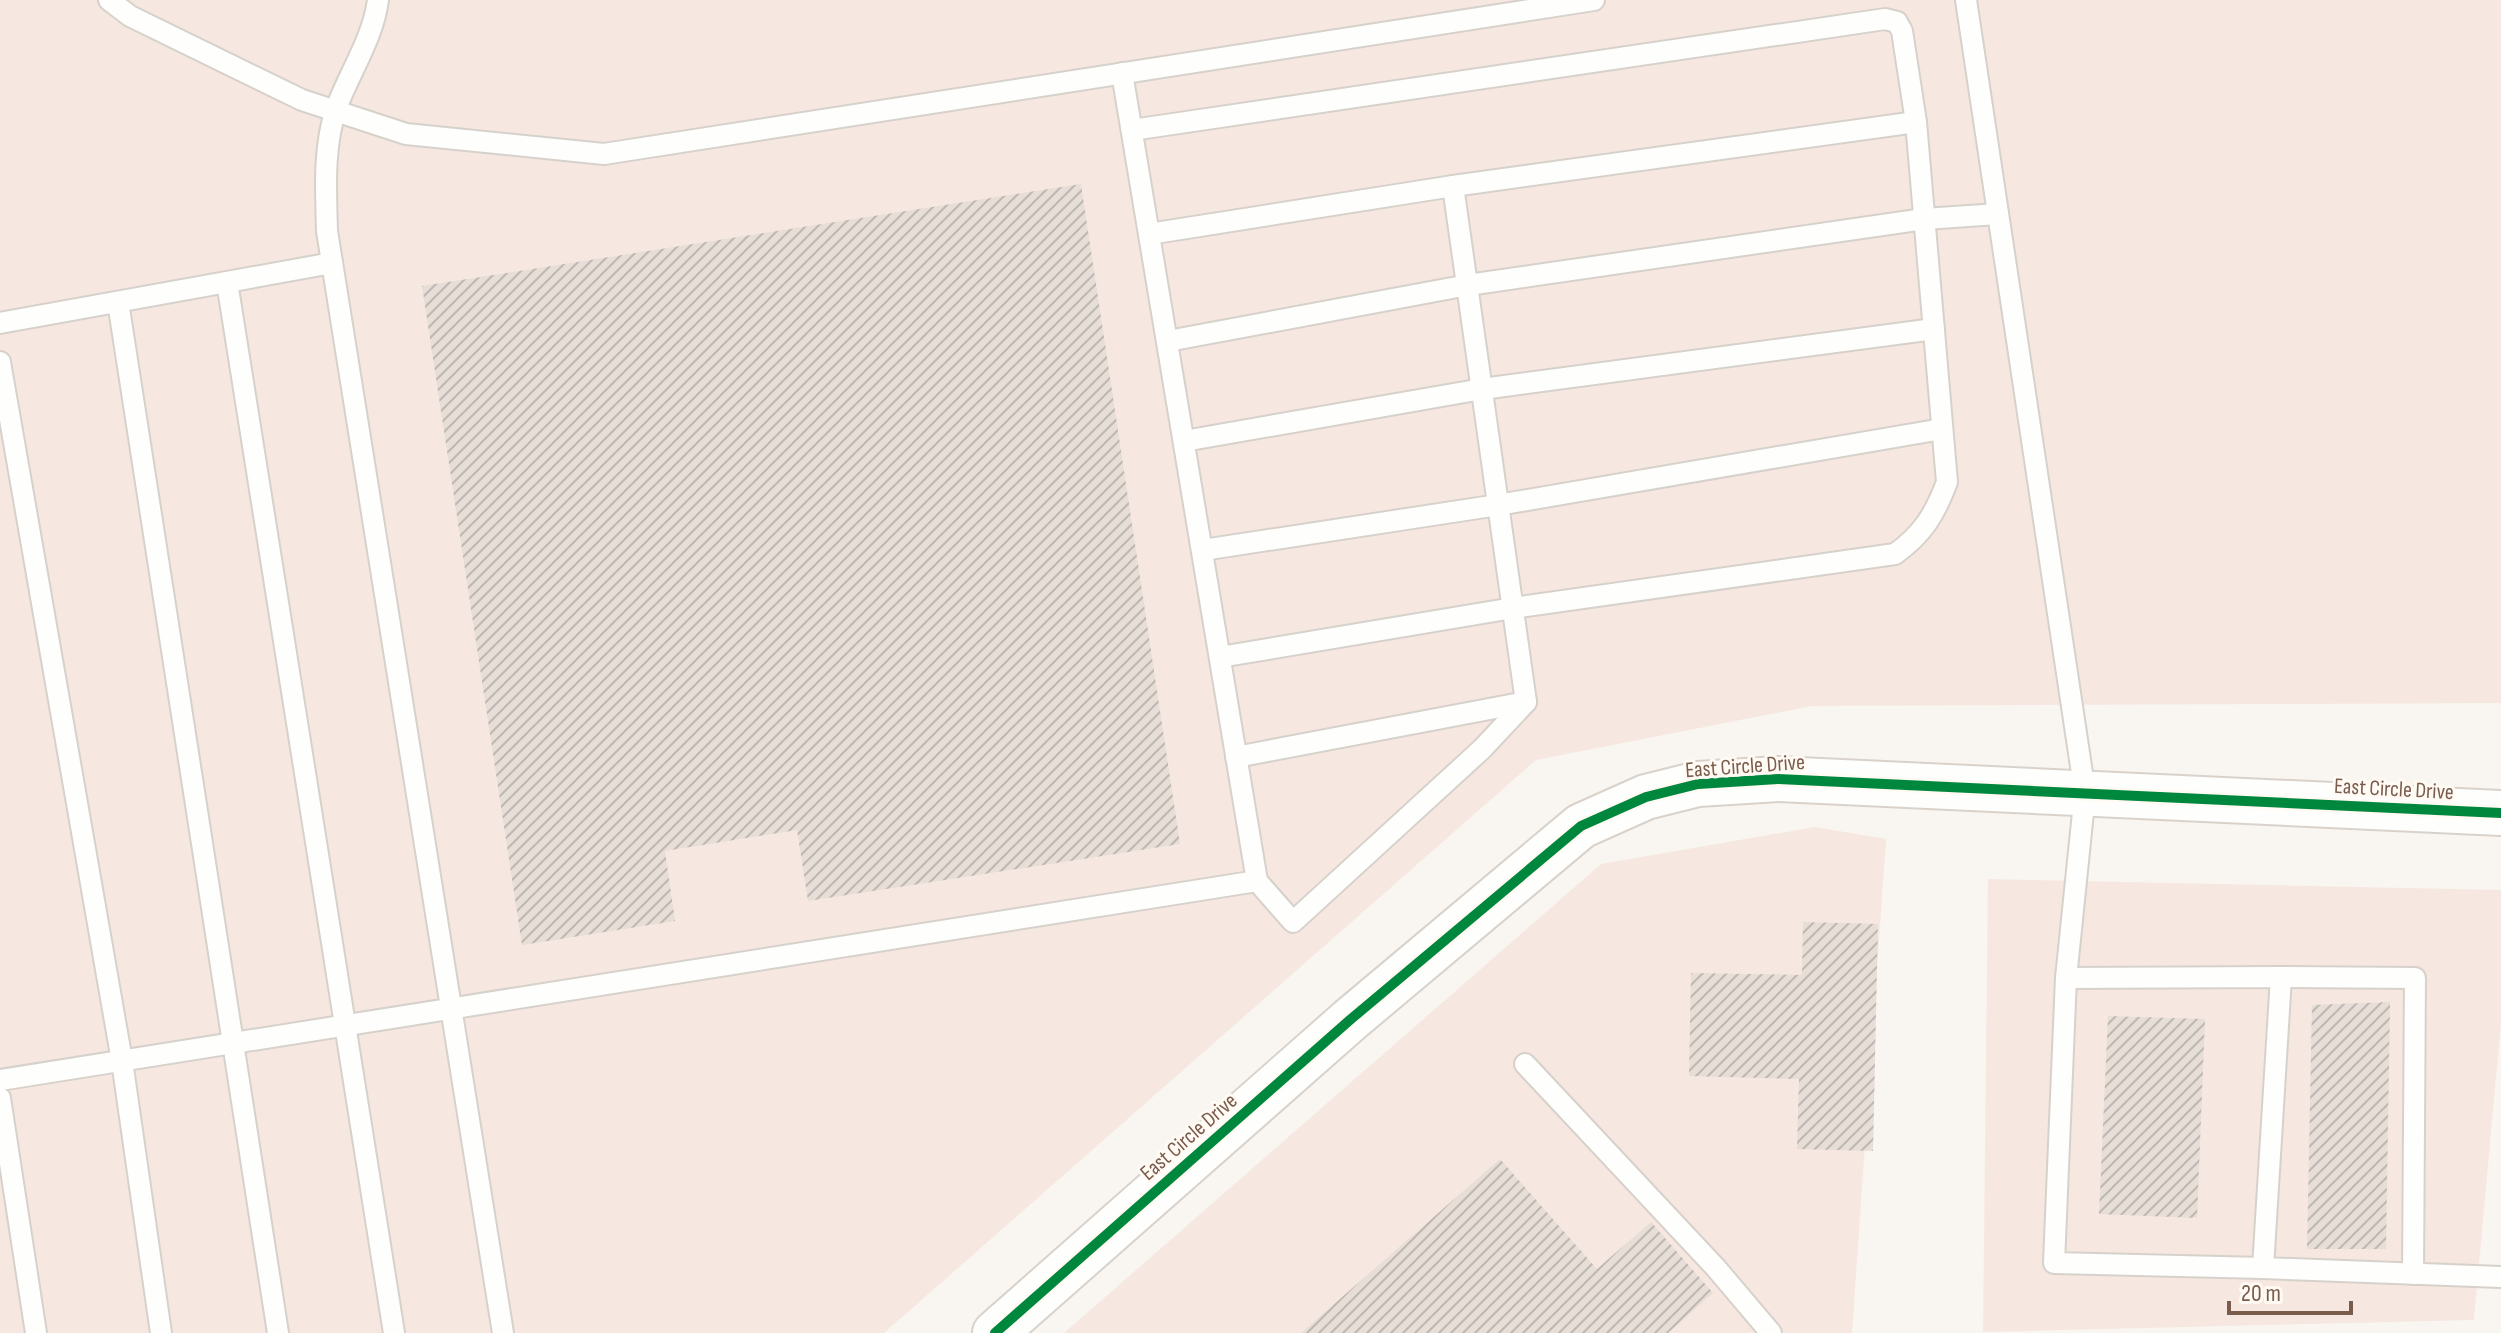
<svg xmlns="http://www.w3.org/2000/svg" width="2501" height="1333" font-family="'Sofia Sans Condensed',sans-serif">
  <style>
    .commercial { fill: #f6e8e1 }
    .building { fill: url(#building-hatch) }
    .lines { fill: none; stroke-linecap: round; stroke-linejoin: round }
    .lane-casing { stroke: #d7d1cb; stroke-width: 24 }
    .secondary-casing { stroke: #d9d2cb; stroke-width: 48 }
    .lane { stroke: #fefefd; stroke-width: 20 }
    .secondary { stroke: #fefefd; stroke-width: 44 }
    .cycleway-casing { stroke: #fffaf3; stroke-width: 15 }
    .cycleway { stroke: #00873e; stroke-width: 10 }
    .labels { text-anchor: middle; stroke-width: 6; stroke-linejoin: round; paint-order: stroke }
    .street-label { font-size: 22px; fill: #7a5c4d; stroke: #fffaf3 }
  </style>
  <defs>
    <pattern id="building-hatch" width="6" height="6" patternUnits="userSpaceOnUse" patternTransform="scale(2)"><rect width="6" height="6" fill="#e6ded7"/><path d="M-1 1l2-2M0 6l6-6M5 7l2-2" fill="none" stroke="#bfb7b1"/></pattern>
  </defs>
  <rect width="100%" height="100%" fill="#f9f5f0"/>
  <!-- commercial -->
  <g class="commercial">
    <polygon points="0,0 2501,0 2501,703 1812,706 1536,760 884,1333 0,1333"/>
    <polygon points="1815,827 1886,839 1852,1333 1064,1333 1601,864"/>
    <polygon points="1988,879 2501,890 2501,1022 2474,1320 1983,1332"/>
  </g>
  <!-- building -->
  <g class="building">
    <polygon points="1081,184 1180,844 808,901 797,830 665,851 675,921 522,945 422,286"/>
    <polygon points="1803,922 1878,924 1873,1151 1797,1149 1799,1079 1689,1076 1691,973 1802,975"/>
    <polygon points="2390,1002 2386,1249 2307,1249 2312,1005"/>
    <polygon points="2108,1016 2205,1019 2197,1218 2099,1214"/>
    <polygon points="1500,1159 1597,1269 1651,1222 1713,1293 1668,1333 1301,1333"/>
  </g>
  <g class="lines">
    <defs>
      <g id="lane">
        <polyline points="109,0 130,16 302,100 406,134 604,154 1594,0"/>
        <path d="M378,0C373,39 349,73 336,109C323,149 326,190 327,231L503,1333"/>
        <polyline points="1966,0 2085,793 2066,978 2281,977 2263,1268 2501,1277"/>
        <polyline points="1132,130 1885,19 1897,22 1902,31 1916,122"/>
        <polyline points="1149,234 1453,186"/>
        <polyline points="227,282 394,1333"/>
        <polyline points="118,302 278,1333"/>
        <polyline points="0,323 332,263"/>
        <polyline points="1168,341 1468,285 1924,219 1998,214"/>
        <polyline points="0,362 122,1061 161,1333"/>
        <polyline points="1184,441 1482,389 1934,329"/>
        <polyline points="1203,550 1498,505 1942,429"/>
        <path d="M1220,657L1513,608L1895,554C1923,534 1935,514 1947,482L1916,122L1453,186C1478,358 1502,530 1526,702L1482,749L1293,922L1257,881"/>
        <polyline points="1236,757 1526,702"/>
        <polyline points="2281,977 2415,978 2413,1274"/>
        <polyline points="2066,978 2054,1263 2263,1268"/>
        <polyline points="1525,1064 1716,1268 1771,1333"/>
        <polyline points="0,1080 1257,881 1122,73"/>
        <polyline points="0,1098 36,1333"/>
      </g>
      <polyline id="secondary" points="995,1333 1351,1019 1581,826 1646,797 1698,784 1778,779 2501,813"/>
    </defs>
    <!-- lane casing -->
    <use href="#lane" class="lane-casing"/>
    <!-- secondary casing -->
    <use href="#secondary" class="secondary-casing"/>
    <!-- lane -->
    <use href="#lane" class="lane"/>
    <!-- secondary -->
    <use href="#secondary" class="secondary"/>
    <defs>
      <polyline id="cycleway" points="995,1333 1351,1019 1581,826 1646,797 1698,784 1778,779 2501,813"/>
    </defs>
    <!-- cycleway casing -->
    <use href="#cycleway" class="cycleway-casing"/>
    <!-- cycleway -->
    <use href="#cycleway" class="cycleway"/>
  </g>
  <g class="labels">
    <!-- street labels -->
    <g class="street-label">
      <text transform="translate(1745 765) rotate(-4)" y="8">East Circle Drive</text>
      <text transform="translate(2394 788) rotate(3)" y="8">East Circle Drive</text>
      <text transform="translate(1188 1136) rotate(-41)" y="8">East Circle Drive</text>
    </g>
  </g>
  <!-- scale -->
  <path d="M2229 1301v12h122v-12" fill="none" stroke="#7a5c4d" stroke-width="4"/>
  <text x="2241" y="1301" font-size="24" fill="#7a5c4d" stroke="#fffaf3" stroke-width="6" paint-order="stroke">20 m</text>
</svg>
